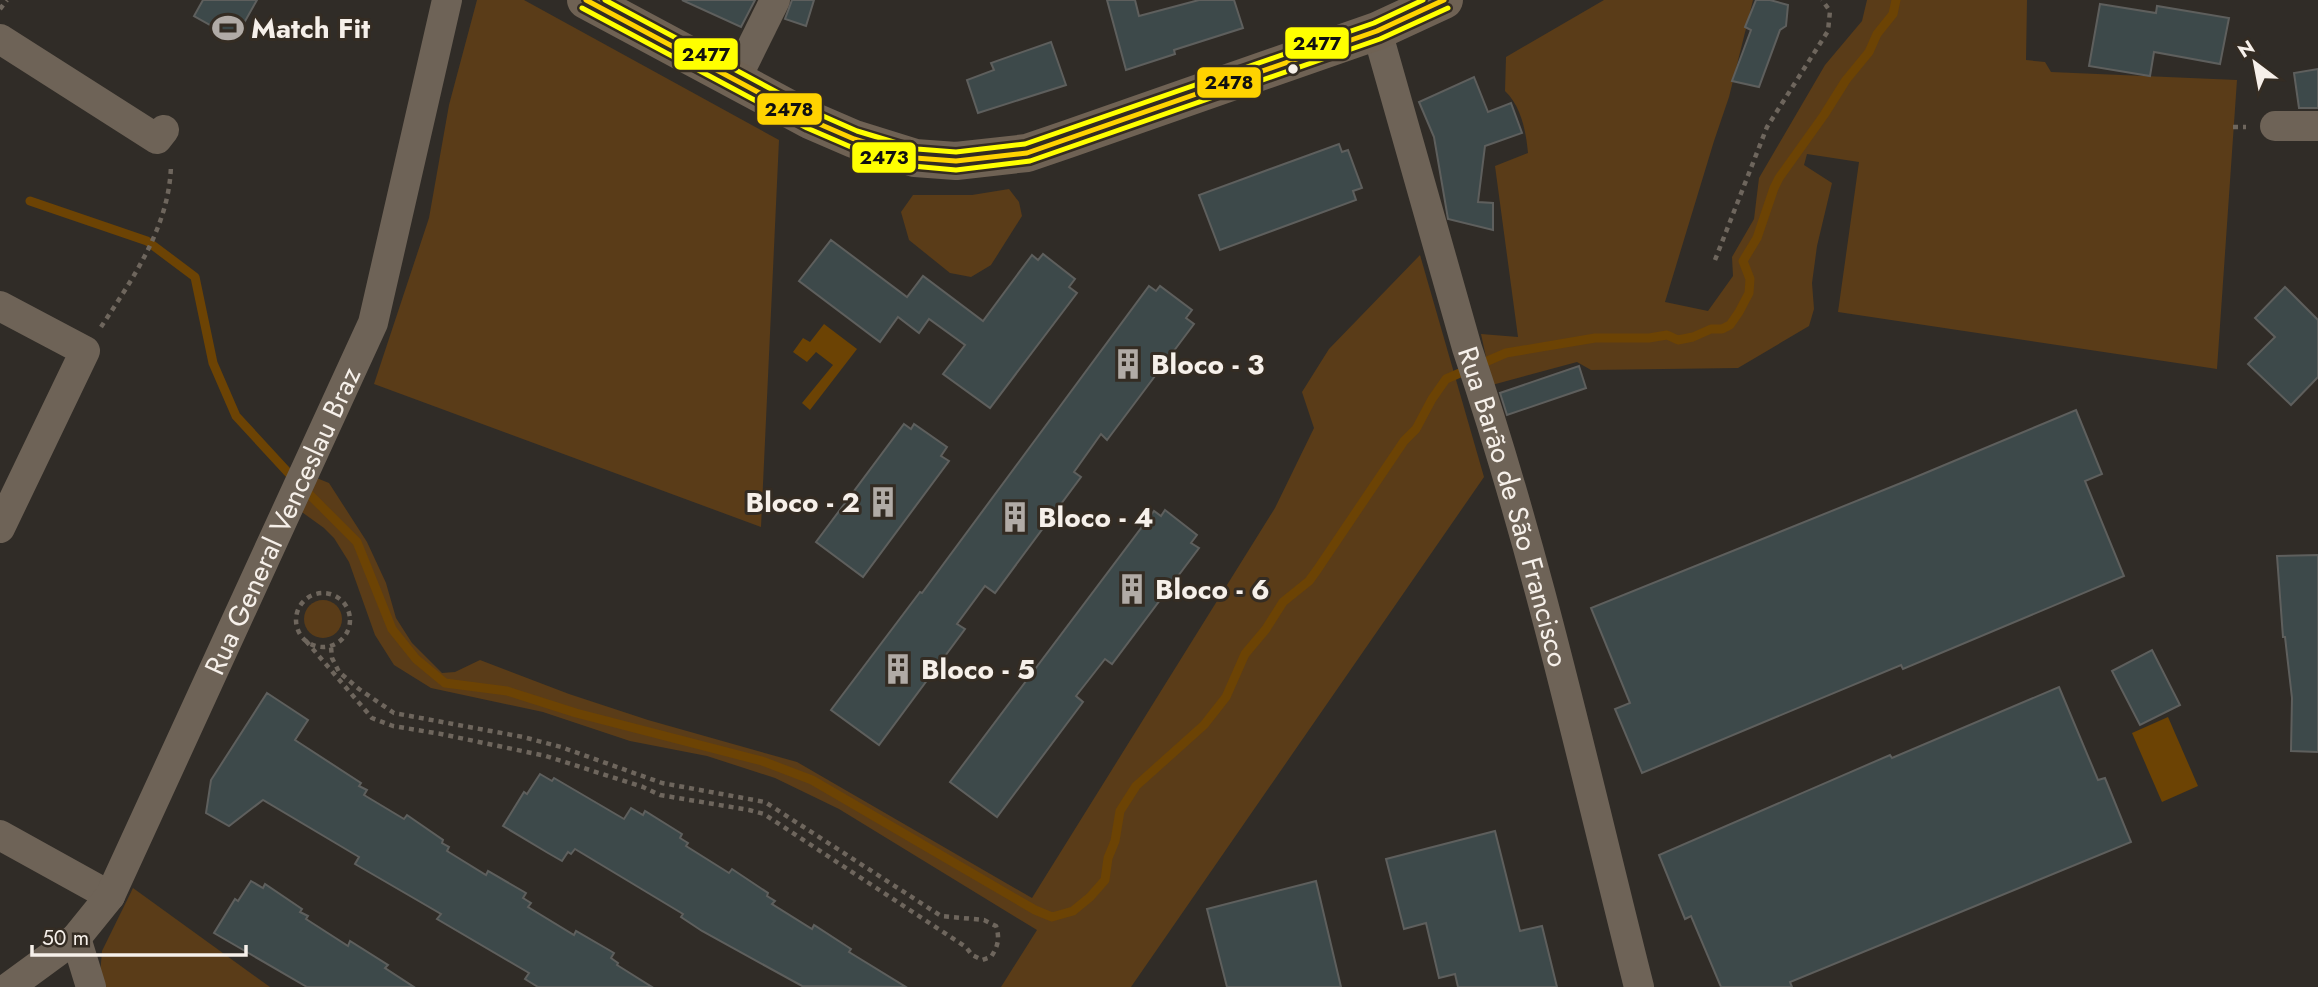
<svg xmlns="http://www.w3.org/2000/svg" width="2318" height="987" font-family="Jost,sans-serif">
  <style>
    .green { fill: #5a3c18 }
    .water { fill: #6c4304 }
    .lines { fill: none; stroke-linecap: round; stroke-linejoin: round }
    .stream { stroke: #6c4304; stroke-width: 9 }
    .building { fill: #3d494a; stroke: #5e5f5d; stroke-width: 2 }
    .path { stroke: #6e665d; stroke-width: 4.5; stroke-dasharray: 5 5; stroke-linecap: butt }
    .minor { stroke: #6e6357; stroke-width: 30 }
    .major { stroke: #6f6254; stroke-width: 38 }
    .bus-1-casing { stroke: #342c23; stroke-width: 10 }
    .bus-2-casing { stroke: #342c23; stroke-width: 10 }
    .bus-3-casing { stroke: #342c23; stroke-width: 10 }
    .bus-1 { stroke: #ffd300; stroke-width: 5 }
    .bus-2 { stroke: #ff0; stroke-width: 5 }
    .bus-3 { stroke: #ff0; stroke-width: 5 }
    .bus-dot { fill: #f6f0ea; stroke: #342c23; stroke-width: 2.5 }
    .labels { text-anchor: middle; stroke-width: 6; stroke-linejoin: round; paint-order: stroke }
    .poi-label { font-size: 28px; font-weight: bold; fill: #f6f0ea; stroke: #342c23; text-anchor: start }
    .street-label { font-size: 28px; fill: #f6f0ea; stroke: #342c23 }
    .line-badge { stroke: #342c23; stroke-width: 2.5 }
    .pale-badge-label { font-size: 19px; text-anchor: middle; font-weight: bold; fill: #111 }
  </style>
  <rect width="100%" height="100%" fill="#302c27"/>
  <!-- green -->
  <g class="green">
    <polygon points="477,0 524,0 779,140 761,527 374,384 429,218 449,105"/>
    <path d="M1604,0H1753L1729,97L1714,141L1665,302L1708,311L1733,276L1732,257L1754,219L1759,178L1825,65L1862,21L1867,0H2027L2026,60L2045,62L2051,72L2237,80L2217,369L1838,312L1859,162L1807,154L1804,165L1832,183L1817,246L1812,283L1814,309L1809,326L1738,368L1591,370L1577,362L1492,385L1481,334L1518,337L1495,166L1528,153C1526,131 1521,106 1505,91L1506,57Z"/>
    <polygon points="1009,189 1019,202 1022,216 991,265 971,277 950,273 909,240 901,212 913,195 972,195"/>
    <polygon points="1420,255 1484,477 1131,987 1001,987 1037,930 839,809 775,778 707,756 630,741 543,712 431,688 394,665 375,635 349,562 334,538 324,528 299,510 314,477 329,483 367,542 386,583 396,618 412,643 442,673 455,672 480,660 569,694 648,720 797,762 1032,898 1275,508 1314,428 1302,392 1329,349"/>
    <circle cx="323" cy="619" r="19"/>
    <polygon points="133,888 270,987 99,987 102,951"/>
  </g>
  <!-- water -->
  <g class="water">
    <polygon points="824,324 857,349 810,410 802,403 833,365 816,352 807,362 793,352 803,338 810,342"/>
    <polygon points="2168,717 2198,786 2162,802 2132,733"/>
  </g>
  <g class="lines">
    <!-- stream -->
    <g class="stream">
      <polyline points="30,201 147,241 195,277 213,363 236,416 294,479"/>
      <polyline points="304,489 357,542 392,629 416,659 445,683 507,691 576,713 762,761 812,780 1035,910 1052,917 1073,911 1090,897 1105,880 1108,858 1115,841 1120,811 1136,786 1204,725 1226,697 1245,654 1266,629 1283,602 1309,581 1317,570 1404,441 1416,429 1432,399 1446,379 1506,353 1595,338 1649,338 1667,335 1678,340 1693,337 1711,329 1722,329 1730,325 1739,312 1749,293 1750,279 1743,261 1757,238 1774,188 1779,178 1824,115 1846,80 1869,52 1877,34 1893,14 1896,0"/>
    </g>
  </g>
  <!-- building -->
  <g class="building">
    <polygon points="203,0 257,0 235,39 194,16"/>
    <polygon points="682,0 755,0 741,27"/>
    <polygon points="792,0 814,0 806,26 785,19"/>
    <polygon points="1107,0 1135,0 1139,16 1199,0 1234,0 1243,28 1174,50 1175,54 1126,70"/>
    <polygon points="1756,0 1770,0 1788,5 1786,26 1780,30 1759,87 1732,81 1751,30 1745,27"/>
    <polygon points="2100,4 2156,13 2157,6 2229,18 2220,64 2154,52 2150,76 2089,66"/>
    <polygon points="1051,42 1066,85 978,113 967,80 994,70 991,63"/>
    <polygon points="2318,69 2318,108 2299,108 2294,73"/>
    <polygon points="1474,77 1488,112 1511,103 1522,133 1485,146 1478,202 1493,203 1493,230 1448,219 1434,137 1419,102"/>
    <polygon points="1339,144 1342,152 1348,150 1362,188 1353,191 1356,200 1220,250 1199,195"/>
    <polygon points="831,240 907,297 923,276 983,321 1032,255 1038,260 1043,254 1075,279 1069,287 1077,293 990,408 943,374 965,345 929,319 919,333 898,317 880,342 799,281"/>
    <polygon points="1149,286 1156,291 1160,286 1192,310 1186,318 1194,324 1107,440 1101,434 1074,472 1081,477 995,593 985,586 957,624 965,629 879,745 831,710 920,592 922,593"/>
    <polygon points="2285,287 2318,320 2318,377 2291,405 2248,364 2275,337 2255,318"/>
    <polygon points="1579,366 1586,388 1507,415 1500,393"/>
    <polygon points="2076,410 2102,474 2085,481 2124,576 1903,669 1901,665 1642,773 1615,709 1630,703 1591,608 1911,479"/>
    <polygon points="904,424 911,429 914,424 947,447 941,456 949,461 863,577 816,542"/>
    <polygon points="1165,510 1197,535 1191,543 1199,548 1112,664 1105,659 1076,696 1083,702 997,817 950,782 1154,511 1161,516"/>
    <polygon points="2318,555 2318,752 2291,751 2292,698 2285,637 2283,637 2277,556"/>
    <polygon points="2152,650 2180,705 2140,725 2112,671"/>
    <polygon points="2059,687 2098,780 2105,778 2131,842 1790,982 1792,987 1721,987 1691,916 1685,919 1659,855 1890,755 1892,758"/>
    <polygon points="267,693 308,720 295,740 361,783 359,786 367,790 364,795 404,819 407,815 443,840 442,843 449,847 447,851 486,875 488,871 526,893 523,898 531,903 528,907 574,935 576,931 614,953 611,958 618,963 617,965 652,987 538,987 525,979 529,973 437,919 441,914 355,864 359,857 263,800 229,826 206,813 211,780"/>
    <polygon points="540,774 552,781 554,778 624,819 631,808 643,815 645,811 682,834 680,838 688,843 686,846 729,873 732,869 768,893 767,896 775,901 772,904 812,929 814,925 851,949 849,952 906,987 802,986 702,931 681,917 683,914 575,849 571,854 568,852 562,861 548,853 503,826 524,792 527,794"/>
    <polygon points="1495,831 1520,931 1542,926 1557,987 1458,987 1455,974 1439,978 1426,923 1404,929 1386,859"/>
    <polygon points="251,881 263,888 265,884 302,909 300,912 308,916 306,919 348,946 350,941 388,965 385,968 414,987 307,987 214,933 235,899 238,901"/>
    <polygon points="1316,881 1341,987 1227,987 1207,909"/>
  </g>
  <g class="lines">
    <!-- path -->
    <g class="path">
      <polyline points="0,9 7,0"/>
      <polyline points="2233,127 2246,127"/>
      <polyline points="1715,260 1767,127 1828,31 1830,11 1822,0"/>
      <path d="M101,327C133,278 170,226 171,164"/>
      <circle cx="323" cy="620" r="27"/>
      <path d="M306,641L372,718L393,726L441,734L546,756L643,787L660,795L749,810L764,814L966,947L972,955L982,960L991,957C998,946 1000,939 996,926L984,920L941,916L765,802L662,783L561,747L523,737L394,713L359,689L339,672L332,658L331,647"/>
    </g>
    <!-- minor -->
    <g class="minor">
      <path id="s1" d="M1377,31L1467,348C1538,557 1585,774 1639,987"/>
      <polyline points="0,39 157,139 164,130"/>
      <polyline points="736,79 775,0"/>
      <polyline points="2275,126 2318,126"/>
      <polyline points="0,306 85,351 0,528"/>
      <polyline points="0,835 110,896"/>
      <polyline points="76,938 91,987"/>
      <path id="s2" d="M9,987L76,938L110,896L373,323L447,0"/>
    </g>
    <!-- major -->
    <polyline class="major" points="586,0 810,120 854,139 915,158 956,161 1027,153 1068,139 1377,31 1444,0"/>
    <defs>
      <polyline id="bus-1" points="586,0 810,120 854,139 915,158 956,161 1027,153 1377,31 1444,0"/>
      <polyline id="bus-2" points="582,8 807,128 851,147 912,166 956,170 1030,161 1380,39 1448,8"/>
      <polyline id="bus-3" points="605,0 814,112 857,131 917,149 956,152 1025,144 1374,23 1423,0"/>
    </defs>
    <!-- bus-1 casing -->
    <use href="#bus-1" class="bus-1-casing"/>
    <!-- bus-2 casing -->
    <use href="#bus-2" class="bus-2-casing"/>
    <!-- bus-3 casing -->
    <use href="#bus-3" class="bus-3-casing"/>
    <!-- bus-1 -->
    <use href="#bus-1" class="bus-1"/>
    <!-- bus-2 -->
    <use href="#bus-2" class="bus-2"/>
    <!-- bus-3 -->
    <use href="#bus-3" class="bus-3"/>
  </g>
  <!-- icons -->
  <defs>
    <symbol id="stadium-bare" viewBox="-9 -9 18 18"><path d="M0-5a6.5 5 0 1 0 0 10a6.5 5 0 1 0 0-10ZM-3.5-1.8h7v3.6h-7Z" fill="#b1aba6" stroke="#342c23" stroke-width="2.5" paint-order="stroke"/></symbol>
    <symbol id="building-bare" viewBox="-9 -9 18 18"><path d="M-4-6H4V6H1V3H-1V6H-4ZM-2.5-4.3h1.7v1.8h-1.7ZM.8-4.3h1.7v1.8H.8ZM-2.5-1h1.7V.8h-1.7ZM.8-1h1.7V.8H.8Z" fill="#b1aba6" stroke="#342c23" stroke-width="2.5" paint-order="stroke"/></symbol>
  </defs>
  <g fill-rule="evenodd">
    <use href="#stadium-bare" x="206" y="6" width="44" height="44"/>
    <use href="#building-bare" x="1106" y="342" width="44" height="44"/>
    <use href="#building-bare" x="861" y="480" width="44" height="44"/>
    <use href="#building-bare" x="993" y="495" width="44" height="44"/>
    <use href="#building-bare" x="1110" y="567" width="44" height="44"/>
    <use href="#building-bare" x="876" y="647" width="44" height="44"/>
  </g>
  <!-- markers -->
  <circle class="bus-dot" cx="1293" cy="69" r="6"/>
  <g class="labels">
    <!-- poi labels -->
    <g class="poi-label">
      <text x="251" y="38">Match Fit</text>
      <text x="1151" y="374">Bloco - 3</text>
      <text x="860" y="512" text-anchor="end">Bloco - 2</text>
      <text x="1038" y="527">Bloco - 4</text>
      <text x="1155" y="599">Bloco - 6</text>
      <text x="921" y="679">Bloco - 5</text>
    </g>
    <!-- street labels -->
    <g class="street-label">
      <text dy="10" stroke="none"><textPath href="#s1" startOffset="495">Rua Barão de São Francisco</textPath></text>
      <text dy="10" stroke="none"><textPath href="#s2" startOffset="550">Rua General Venceslau Braz</textPath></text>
    </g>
  </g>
  <g class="line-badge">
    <rect x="1284" y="26" width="66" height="34" rx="7" fill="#ff0"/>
    <rect x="673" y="37" width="66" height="34" rx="7" fill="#ff0"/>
    <rect x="1196" y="66" width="66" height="33" rx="7" fill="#ffd300"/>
    <rect x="756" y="92" width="67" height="34" rx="7" fill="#ffd300"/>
    <rect x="851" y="141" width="66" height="33" rx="7" fill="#ff0"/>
  </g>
  <g class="pale-badge-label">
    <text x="1317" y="50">2477</text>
    <text x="706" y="61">2477</text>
    <text x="1229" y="89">2478</text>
    <text x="789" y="116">2478</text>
    <text x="884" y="164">2473</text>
  </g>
  <!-- north arrow -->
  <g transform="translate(2255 63) rotate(328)" stroke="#342c23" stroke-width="5" paint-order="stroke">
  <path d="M0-5L12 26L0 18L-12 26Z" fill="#f6f0ea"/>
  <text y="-10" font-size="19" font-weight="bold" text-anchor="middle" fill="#f6f0ea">N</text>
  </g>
  <!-- scale -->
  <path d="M32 945v10h214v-10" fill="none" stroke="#f6f0ea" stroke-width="3.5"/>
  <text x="42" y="945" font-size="21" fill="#f6f0ea" stroke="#342c23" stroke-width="5" paint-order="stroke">50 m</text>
</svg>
